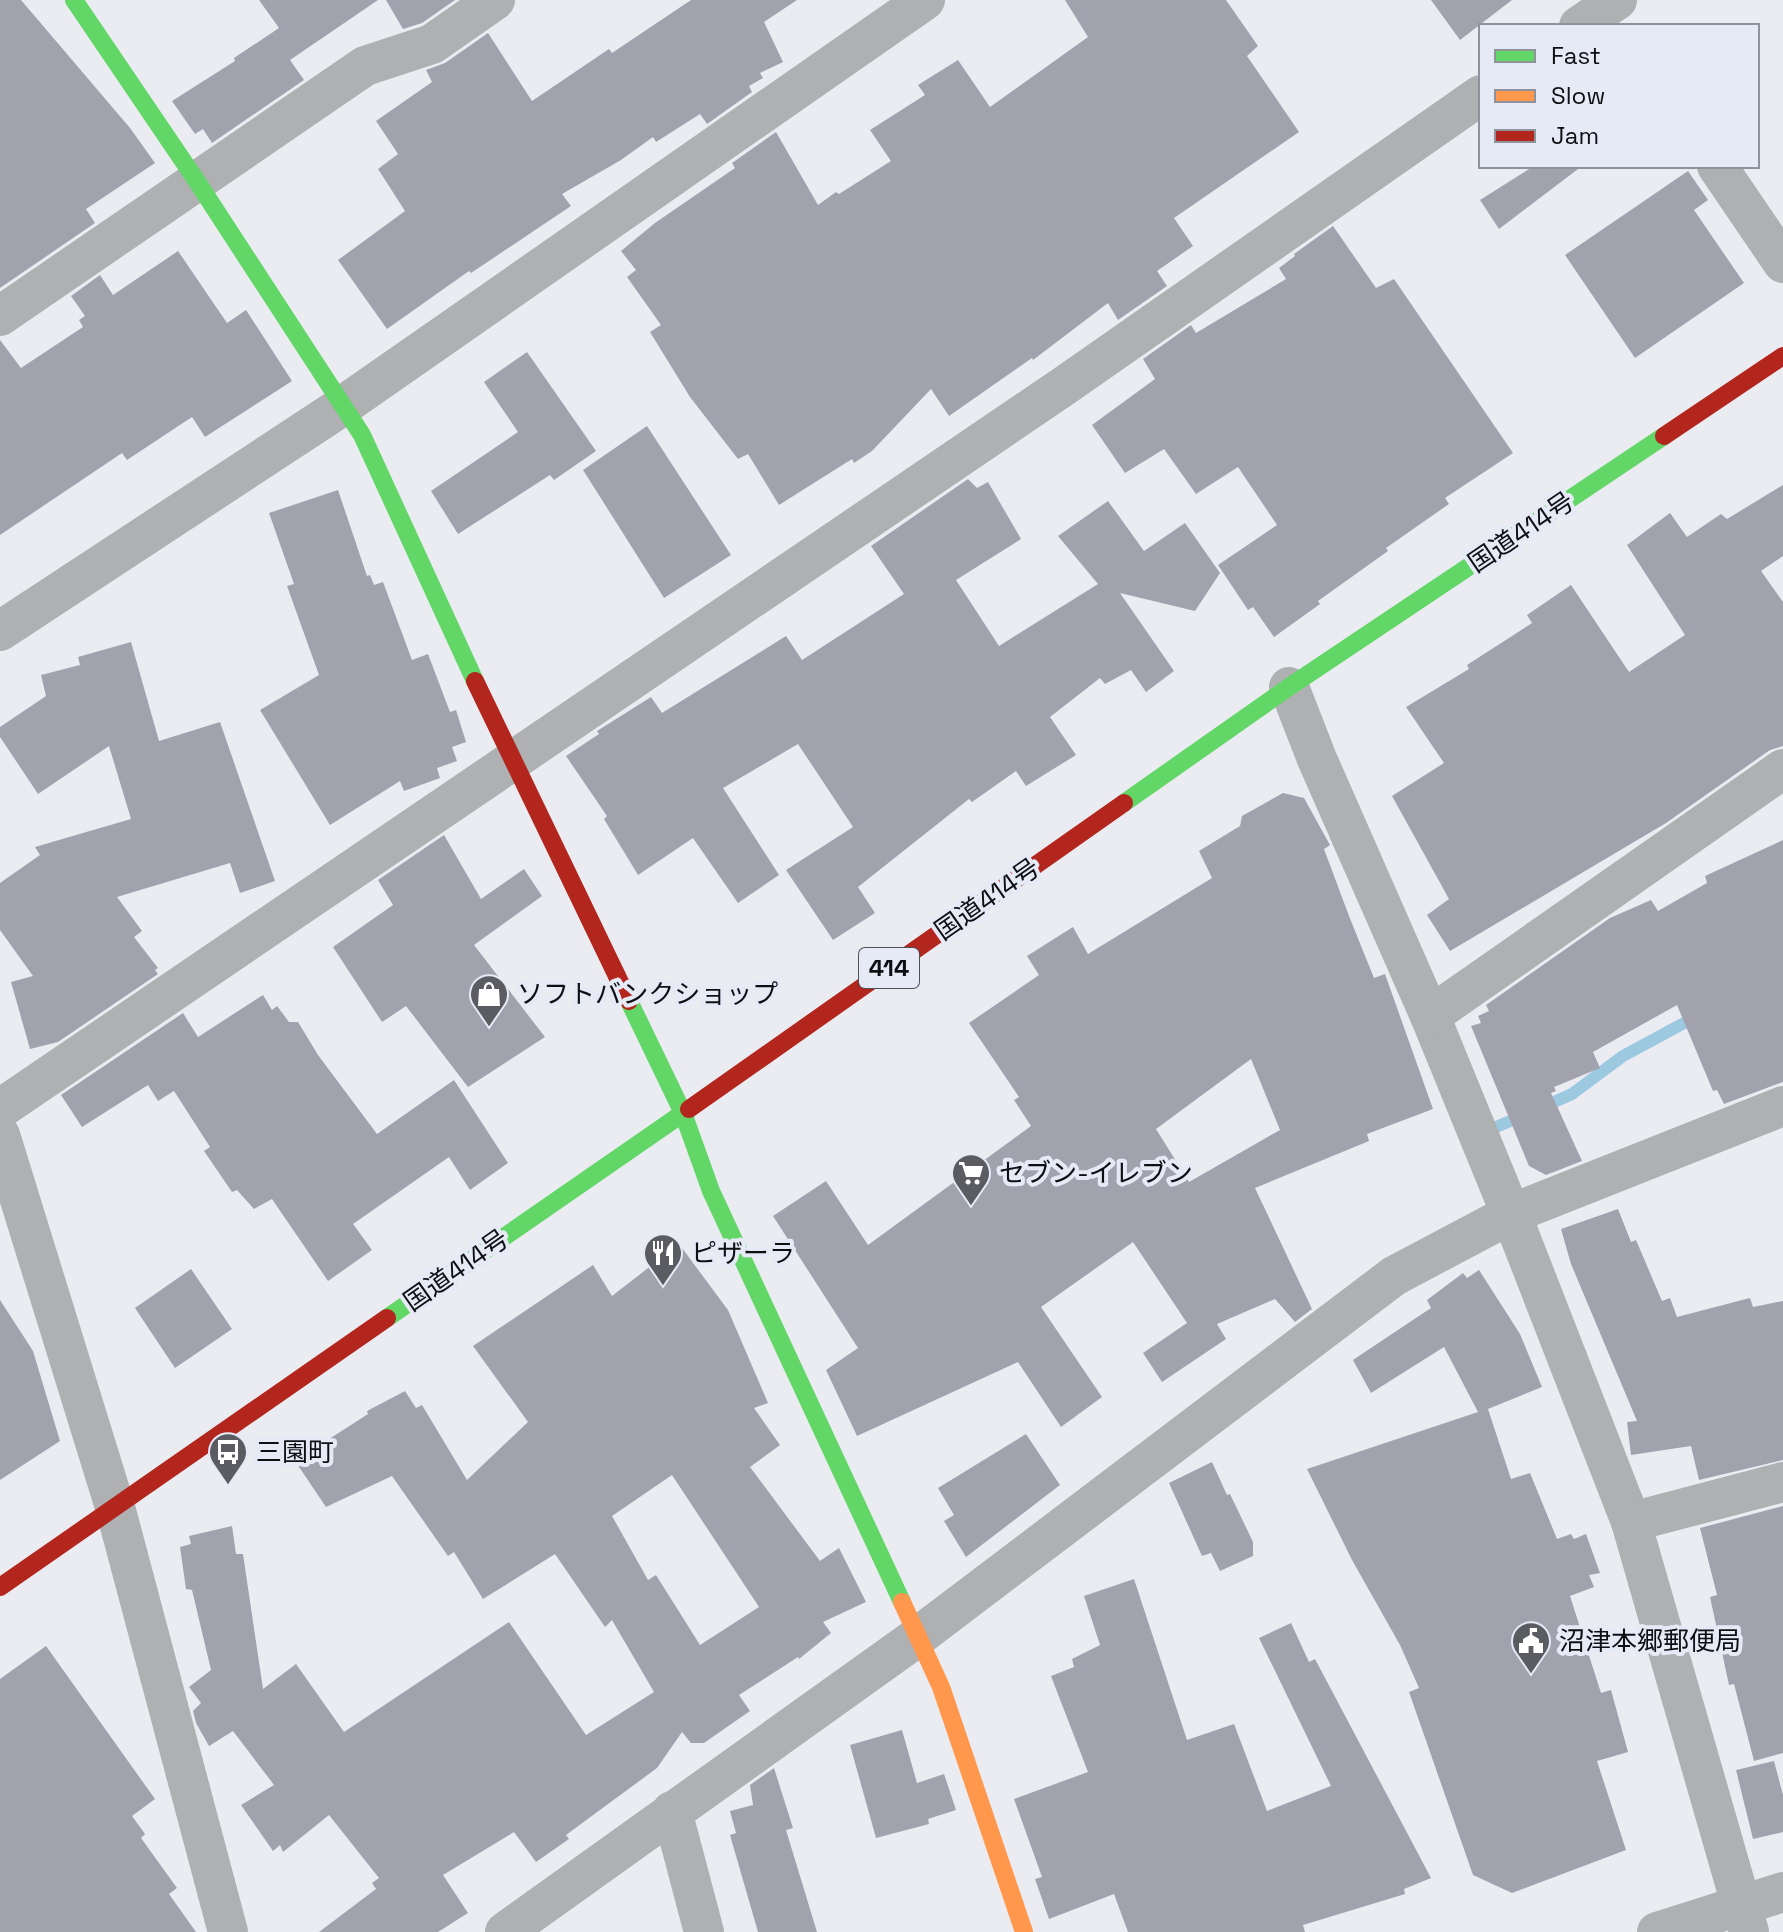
<svg xmlns="http://www.w3.org/2000/svg" width="1783" height="1932" font-family="'Space Grotesk','Noto Sans JP',sans-serif">
  <style>
    .lines { fill: none; stroke-linecap: round; stroke-linejoin: round }
    .stream { stroke: #9cc8e0; stroke-width: 12 }
    .building { fill: #a2a2ae; fill-rule: evenodd }
    .street { stroke: #afb0b2; stroke-width: 40 }
    .fast { stroke: #63d668; stroke-width: 18 }
    .slow { stroke: #ff974d; stroke-width: 18 }
    .jam { stroke: #b3261e; stroke-width: 18 }
    .labels { text-anchor: middle; stroke-width: 8; stroke-linejoin: round; paint-order: stroke }
    .shield { fill: #e6eaf6; stroke: #4f5157; stroke-width: 2 }
    .shield-label { font-size: 24px; font-weight: bold; fill: #0e0f13 }
    .street-label { font-size: 26px; fill: #0e0f13; stroke: #e6eaf6 }
    .poi-label { font-size: 26px; fill: #0e0f13; stroke: #e6eaf6; text-anchor: start }
  </style>
  <rect width="100%" height="100%" fill="#eaecf2"/>
  <g class="lines">
    <!-- stream -->
    <g class="stream">
      <polyline points="1543,1107 1572,1094 1623,1056 1699,1015"/>
      <polyline points="1496,1127 1522,1116"/>
    </g>
  </g>
  <!-- building -->
  <g class="building">
    <polygon points="0,0 21,0 130,128 155,163 86,209 95,223 0,288"/>
    <polygon points="259,0 378,0 290,60 304,80 212,143 203,129 195,134 172,101 235,61 234,58 279,28"/>
    <polygon points="386,0 455,0 422,23 403,29"/>
    <polygon points="691,0 797,0 764,22 783,62 760,73 763,78 749,86 752,92 707,124 700,114 656,142 653,137 621,160 562,194 571,206 471,273 469,271 387,329 338,260 405,211 378,169 398,154 376,121 432,82 426,70 445,63 488,33 532,101 609,49 612,53"/>
    <polygon points="1065,0 1226,0 1258,46 1247,56 1299,132 1174,218 1193,246 1157,271 1167,286 1118,320 1108,303 1033,360 1032,358 949,416 931,389 872,451 854,463 852,459 779,505 748,454 738,459 690,397 650,332 661,325 627,277 636,270 621,251 655,223 735,168 732,163 776,132 818,205 836,192 839,194 891,161 870,130 925,95 918,85 958,60 990,107 1088,37"/>
    <polygon points="1431,0 1512,0 1460,40"/>
    <polygon points="1534,166 1582,166 1499,229 1480,200"/>
    <polygon points="1688,171 1708,200 1694,210 1744,283 1635,358 1565,255"/>
    <polygon points="1333,226 1376,288 1394,279 1513,453 1445,498 1449,504 1386,548 1388,551 1318,601 1320,604 1274,637 1253,607 1248,610 1218,565 1277,525 1238,467 1196,494 1164,449 1125,473 1092,425 1155,379 1143,359 1191,325 1196,333 1286,279 1279,268 1295,256 1294,254"/>
    <polygon points="178,251 227,323 246,310 292,381 205,437 192,417 127,460 122,453 0,535 0,340 21,368 83,327 79,320 85,316 71,296 100,275 113,295"/>
    <polygon points="527,352 596,451 554,480 550,475 458,534 431,491 518,432 484,382"/>
    <polygon points="647,426 731,555 664,598 583,470"/>
    <polygon points="968,479 977,488 988,482 1021,539 956,580 999,646 1098,584 1058,536 1108,501 1144,551 1185,523 1220,573 1195,611 1120,593 1174,671 1146,692 1131,670 1105,684 1100,678 1050,717 1076,755 1026,786 1016,771 972,802 969,799 858,887 875,913 833,940 786,870 853,827 798,744 723,788 779,875 738,903 693,838 638,875 604,819 607,816 566,756 599,734 597,731 651,697 662,713 786,636 802,660 904,594 871,546"/>
    <polygon points="1783,485 1783,556 1761,571 1783,602 1783,746 1770,750 1666,823 1450,951 1427,915 1449,899 1392,796 1444,763 1406,707 1469,669 1467,665 1532,623 1527,615 1571,585 1629,672 1685,635 1627,545 1670,513 1687,537 1721,514 1727,519"/>
    <polygon points="338,490 367,576 370,575 374,585 383,582 412,660 428,654 450,712 456,710 466,742 452,747 457,761 437,768 440,778 404,791 400,781 330,825 260,710 319,675 287,586 294,584 269,513"/>
    <polygon points="131,642 159,741 220,722 275,881 240,893 230,863 117,897 142,931 134,937 158,968 155,970 158,974 58,1042 30,1049 11,982 33,976 0,930 0,883 40,855 35,847 131,819 109,746 38,794 0,737 0,727 46,696 41,675 80,665 78,657"/>
    <path d="M1283,793L1304,798L1330,845L1324,849L1349,916L1374,978L1385,974L1433,1109L1367,1134L1369,1141L1255,1188L1312,1309L1295,1322L1275,1299L1217,1324L1226,1339L1162,1382L1143,1353L1187,1323L1133,1242L1041,1307L1102,1397L1061,1427L1018,1362L857,1436L826,1370L858,1348L773,1216L826,1181L868,1245L1031,1126L1014,1100L1019,1097L969,1023L1039,975L1027,956L1073,927L1088,954L1212,878L1199,851L1240,826L1242,816ZM1251,1059L1280,1130L1189,1182L1156,1129Z"/>
    <polygon points="444,835 481,899 524,869 542,896 474,945 545,1037 468,1087 406,1006 382,1022 333,947 393,905 378,880"/>
    <polygon points="1783,840 1783,1082 1724,1104 1717,1090 1713,1091 1677,1005 1593,1052 1600,1068 1554,1087 1556,1091 1551,1093 1582,1161 1546,1175 1529,1166 1471,1026 1481,1023 1478,1016 1489,1011 1486,1005 1610,918 1651,900 1658,911 1707,883 1705,876"/>
    <polygon points="263,995 272,1010 277,1006 289,1022 298,1022 318,1055 377,1134 454,1080 508,1163 470,1190 449,1157 353,1224 372,1250 328,1281 272,1199 254,1209 237,1190 232,1192 204,1151 210,1147 174,1091 158,1101 148,1085 82,1127 61,1095 183,1013 198,1037"/>
    <polygon points="1618,1209 1631,1242 1636,1240 1662,1301 1670,1298 1677,1317 1750,1298 1753,1307 1783,1301 1783,1460 1699,1480 1691,1446 1631,1455 1627,1422 1637,1421 1571,1264 1561,1229"/>
    <path d="M679,1244L728,1310L768,1403L754,1408L780,1445L750,1467L820,1561L839,1548L866,1602L823,1622L831,1633L799,1659L798,1657L739,1695L750,1711L704,1743H691L682,1732L657,1768L566,1835L569,1839L536,1862L514,1832L443,1875L468,1913L438,1932H319L376,1889L372,1883L379,1878L329,1815L283,1852L280,1845L273,1851L241,1805L274,1785L233,1731L209,1746L196,1723L193,1711L201,1703L189,1687L211,1670L192,1590L186,1589L180,1547L191,1544L189,1536L232,1526L236,1554H243L263,1689L296,1664L344,1732L509,1622L586,1735L654,1692L612,1620L605,1627L555,1554L483,1599L454,1552L448,1556L392,1476L326,1507L295,1461L368,1414L367,1411L405,1391L416,1408L422,1405L467,1480L528,1422L473,1346L593,1265L612,1296ZM672,1475L759,1607L700,1645L656,1575L648,1580L612,1516Z"/>
    <polygon points="191,1269 232,1329 175,1368 135,1308"/>
    <polygon points="1479,1270 1520,1334 1542,1387 1488,1409 1511,1479 1530,1473 1557,1539 1571,1534 1574,1539 1586,1534 1600,1573 1589,1575 1594,1587 1570,1596 1601,1693 1611,1690 1628,1752 1597,1761 1626,1850 1512,1893 1473,1875 1409,1692 1419,1688 1400,1645 1352,1560 1307,1469 1478,1412 1444,1347 1371,1393 1353,1360 1431,1308 1427,1300 1463,1273 1467,1278"/>
    <polygon points="0,1300 33,1351 60,1441 0,1480"/>
    <polygon points="1026,1434 1060,1485 966,1557 944,1521 954,1515 938,1488"/>
    <polygon points="1212,1462 1227,1495 1230,1494 1253,1542 1253,1556 1220,1571 1211,1553 1202,1556 1169,1483"/>
    <polygon points="1783,1506 1783,1753 1754,1761 1734,1684 1729,1685 1710,1597 1717,1595 1700,1528"/>
    <polygon points="1134,1579 1187,1740 1234,1724 1267,1811 1331,1786 1259,1638 1291,1623 1309,1662 1315,1659 1431,1878 1404,1889 1405,1894 1303,1925 1305,1932 1128,1932 1114,1894 1049,1919 1035,1879 1042,1877 1014,1799 1088,1772 1051,1676 1074,1667 1072,1659 1100,1645 1084,1596"/>
    <polygon points="46,1646 155,1799 132,1816 145,1834 141,1838 177,1888 169,1894 196,1932 0,1932 0,1679"/>
    <polygon points="902,1730 917,1783 944,1774 956,1810 928,1819 929,1824 876,1838 850,1745"/>
    <polygon points="1774,1761 1783,1795 1783,1832 1753,1839 1736,1770"/>
    <polygon points="774,1768 793,1828 786,1830 817,1932 758,1932 730,1835 736,1833 730,1811 753,1805 750,1785"/>
  </g>
  <g class="lines">
    <!-- street -->
    <g class="street">
      <polyline points="1579,26 1617,0"/>
      <polyline points="1717,166 1783,263"/>
      <polyline points="0,316 365,66 432,44 495,0"/>
      <polyline points="0,631 344,405 925,0"/>
      <polyline points="1289,687 1317,759 1430,1016 1517,1229 1631,1522 1749,1932"/>
      <polyline points="1430,1016 1783,769"/>
      <polyline points="0,1109 1064,386 1481,95"/>
      <polyline points="0,1135 115,1507 228,1932"/>
      <polyline points="1631,1522 1783,1482"/>
      <polyline points="672,1811 704,1932"/>
      <polyline points="505,1932 916,1638 1394,1276 1511,1214 1783,1106"/>
      <polyline points="1657,1932 1783,1892"/>
    </g>
    <!-- fast -->
    <g class="fast">
      <polyline points="74,0 196,180 362,435 475,681"/>
      <polyline points="1124,803 1289,687 1664,436"/>
      <polyline points="629,1001 683,1113 711,1191 902,1602"/>
      <polyline points="387,1318 689,1109"/>
    </g>
    <!-- slow -->
    <polyline class="slow" points="902,1602 941,1687 1024,1932"/>
    <!-- jam -->
    <g class="jam">
      <polyline points="1664,436 1783,356"/>
      <polyline points="475,681 629,1001"/>
      <polyline points="689,1109 1124,803"/>
      <polyline points="0,1587 387,1318"/>
    </g>
  </g>
  <!-- icons -->
  <defs>
    <symbol id="shop-pin" viewBox="-11 -11 22 30"><path d="M0 17L-7.5 6A9.5 9.5 0 1 1 7.5 6Z" fill="#5b5c61" stroke="#e6eaf6"/><path d="M-5-2.5h2.3a2.7 3.5 0 0 1 5.4 0H5L5.5 6h-11ZM-1.5-2.5h3a1.5 2.3 0 0 0-3 0Z" fill="#fff"/></symbol>
    <symbol id="supermarket-pin" viewBox="-11 -11 22 30"><path d="M0 17L-7.5 6A9.5 9.5 0 1 1 7.5 6Z" fill="#5b5c61" stroke="#e6eaf6"/><path d="M-6-5.5h2.5l.6 2H6L4.5 2H-2.5L-4.4-4H-6ZM-1.5 3.2a1.3 1.3 0 1 0 .1 0ZM3 3.2a1.3 1.3 0 1 0 .1 0Z" fill="#fff"/></symbol>
    <symbol id="restaurant-pin" viewBox="-11 -11 22 30"><path d="M0 17L-7.5 6A9.5 9.5 0 1 1 7.5 6Z" fill="#5b5c61" stroke="#e6eaf6"/><path d="M-5-6h1v4h1v-4h1v4h1v-4h1v5L-1.5 .5V6h-2V.5L-5-1ZM5-6V6H3V1.5H1.5Q1.5-4 5-6Z" fill="#fff"/></symbol>
    <symbol id="bus-pin" viewBox="-11 -11 22 30"><path d="M0 17L-7.5 6A9.5 9.5 0 1 1 7.5 6Z" fill="#5b5c61" stroke="#e6eaf6"/><path d="M-5-6H5V4H4V6H2V4H-2V6H-4V4H-5ZM-3.5-4V0h7V-4ZM-3.5 1.2v1.5H-2V1.2ZM2 1.2v1.5H3.5V1.2Z" fill="#fff"/></symbol>
    <symbol id="civic-pin" viewBox="-11 -11 22 30"><path d="M0 17L-7.5 6A9.5 9.5 0 1 1 7.5 6Z" fill="#5b5c61" stroke="#e6eaf6"/><path d="M-.6-6.5H3V-4.5H.6V-3L4-1V1h2V6H-6V1h2V-1L-.6-3ZM-1.2 2.5V6h2.4V2.5Z" fill="#fff"/></symbol>
  </defs>
  <g fill-rule="evenodd">
    <use href="#shop-pin" x="467" y="972" width="44" height="60"/>
    <use href="#supermarket-pin" x="949" y="1151" width="44" height="60"/>
    <use href="#restaurant-pin" x="641" y="1231" width="44" height="60"/>
    <use href="#bus-pin" x="206" y="1430" width="44" height="60"/>
    <use href="#civic-pin" x="1509" y="1619" width="44" height="60"/>
  </g>
  <g class="labels">
    <!-- shield labels -->
    <rect class="shield" x="859" y="948" width="60" height="40" rx="6"/>
    <g class="shield-label">
      <text x="889" y="976">414</text>
    </g>
    <!-- street labels -->
    <g class="street-label">
      <text transform="translate(1521 532) rotate(-34)" y="9">国道414号</text>
      <text transform="translate(987 899) rotate(-35)" y="9">国道414号</text>
      <text transform="translate(456 1270) rotate(-35)" y="9">国道414号</text>
    </g>
    <!-- poi labels -->
    <g class="poi-label">
      <text x="517" y="1003">ソフトバンクショップ</text>
      <text x="999" y="1182">セブン-イレブン</text>
      <text x="691" y="1262">ピザーラ</text>
      <text x="256" y="1461">三園町</text>
      <text x="1559" y="1650">沼津本郷郵便局</text>
    </g>
  </g>
  <!-- legend -->
  <rect x="1479" y="24" width="280" height="144" fill="#e6eaf6" stroke="#90929b" stroke-width="2"/>
  <rect x="1495" y="50" width="40" height="12" fill="#63d668" stroke="#90929b" stroke-width="2"/>
  <text x="1551" y="64" font-size="24" fill="#0e0f13">Fast</text>
  <rect x="1495" y="90" width="40" height="12" fill="#ff974d" stroke="#90929b" stroke-width="2"/>
  <text x="1551" y="104" font-size="24" fill="#0e0f13">Slow</text>
  <rect x="1495" y="130" width="40" height="12" fill="#b3261e" stroke="#90929b" stroke-width="2"/>
  <text x="1551" y="144" font-size="24" fill="#0e0f13">Jam</text>
</svg>
